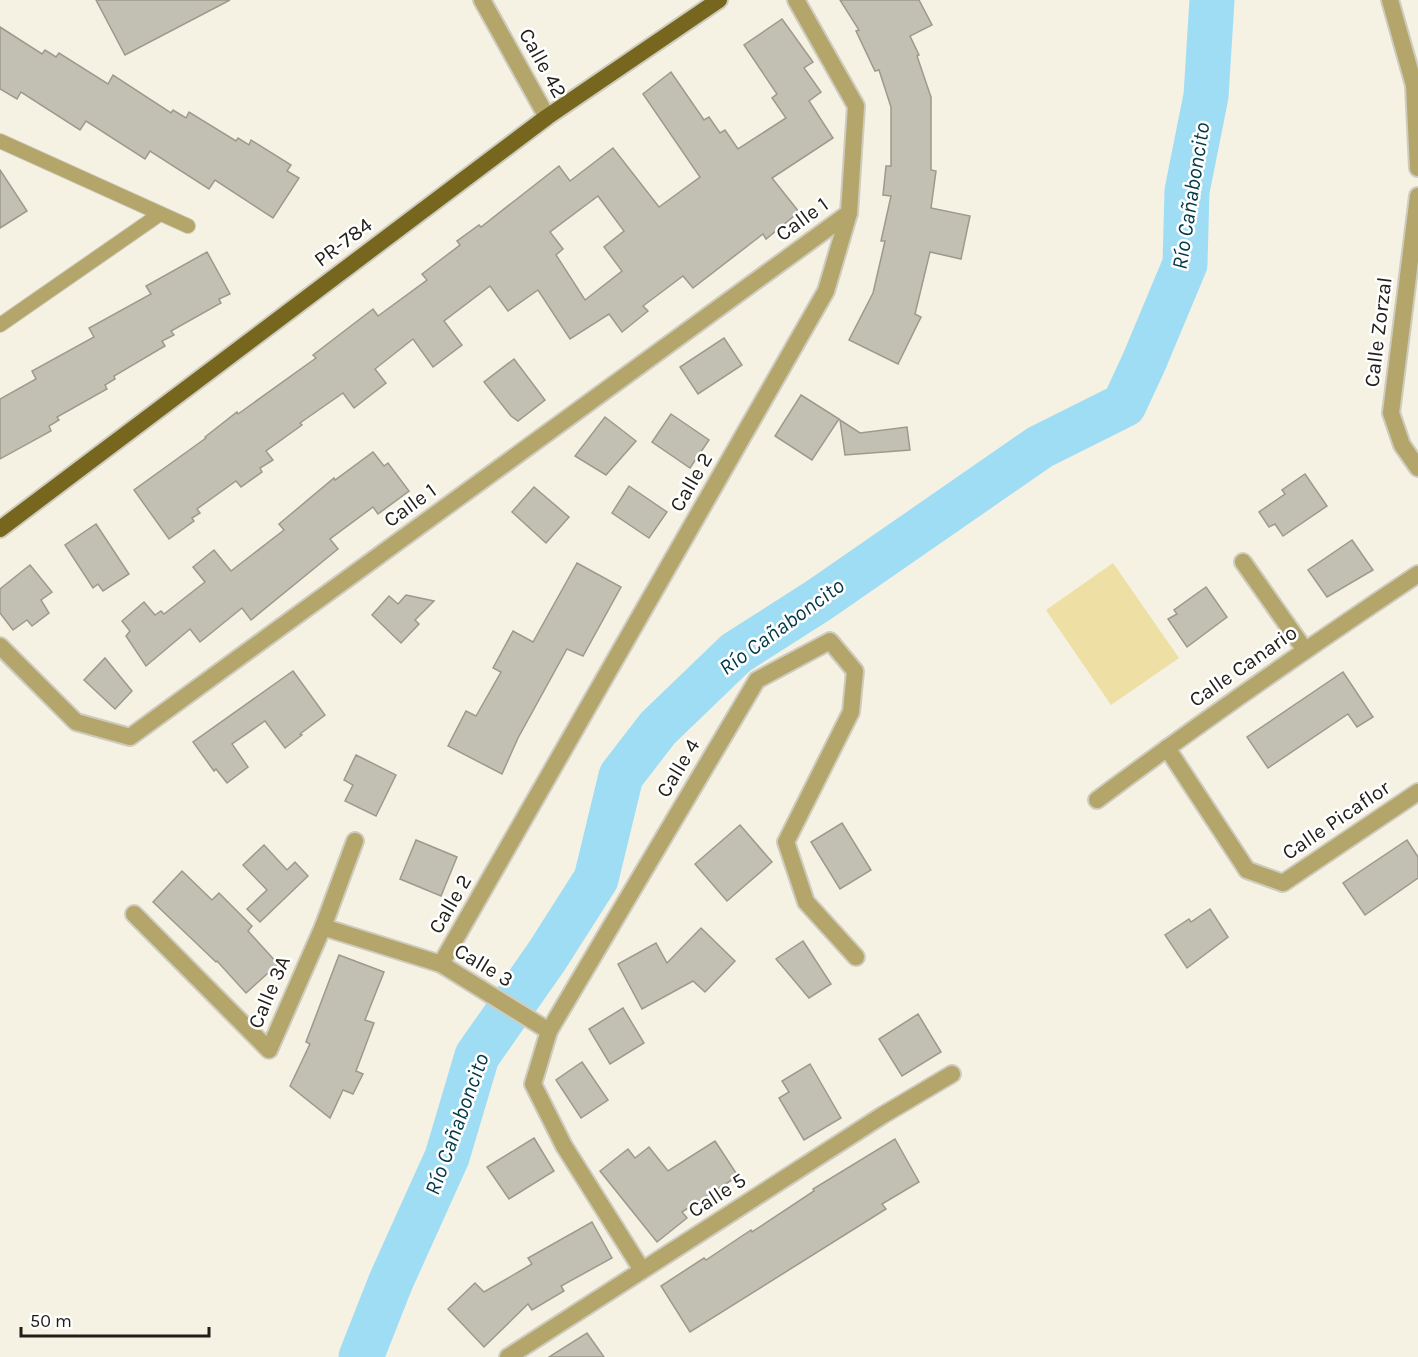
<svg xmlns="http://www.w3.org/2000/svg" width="1418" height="1357" font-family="Karla,sans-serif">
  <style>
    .green { fill: #eedfa4 }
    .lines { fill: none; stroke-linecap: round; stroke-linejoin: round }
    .river { stroke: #9fddf5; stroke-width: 45 }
    .building { fill: #c2bfb3; stroke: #9d9a8d; stroke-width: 1.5; fill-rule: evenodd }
    .service-casing { stroke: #ceccbf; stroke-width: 16 }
    .minor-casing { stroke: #ceccbf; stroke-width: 20 }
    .primary-casing { stroke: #ceccbf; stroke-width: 20 }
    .service { stroke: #b4a56a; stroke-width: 14 }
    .minor { stroke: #b4a56a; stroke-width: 16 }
    .primary { stroke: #76661e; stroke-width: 16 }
    .labels { text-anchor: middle; stroke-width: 5; stroke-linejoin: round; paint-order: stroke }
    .street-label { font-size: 21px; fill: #1f1e19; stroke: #fff }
    .water-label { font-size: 22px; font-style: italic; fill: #003948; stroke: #fff }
  </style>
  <rect width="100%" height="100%" fill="#f5f2e4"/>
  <!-- green -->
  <polygon class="green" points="1113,563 1179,658 1111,705 1046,610"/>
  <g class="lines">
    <!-- river -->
    <polyline class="river" points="361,1357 391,1281 447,1157 477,1056 547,956 596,879 621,776 658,728 736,653 819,600 1040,447 1124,405 1144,362 1185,264 1187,191 1206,96 1212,0"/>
  </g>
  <!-- building -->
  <g class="building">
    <polygon points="96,0 230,0 125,55"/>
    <polygon points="840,0 919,0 932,25 910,36 919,55 917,56 931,97 931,170 936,171 931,208 970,216 961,259 930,252 915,314 921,317 898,364 849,340 873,293 885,241 881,241 891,196 883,195 886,166 891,166 891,107 879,70 875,71 856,31 859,30"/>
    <path d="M782,19L813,62L804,68L821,92L809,101L833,138L772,178L799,212L766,239L763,234L693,288L683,276L643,306L648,311L622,332L609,314L570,339L538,290L508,311L490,286L444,321L462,345L433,367L413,339L375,369L386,383L354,408L343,393L300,423L302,425L266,451L273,460L260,468L262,472L241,487L236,481L197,509L200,513L192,518L194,521L169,539L134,490L206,438L205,437L237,412L238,414L316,358L313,355L373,309L378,316L427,280L422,274L460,245L457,241L479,225L481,227L559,166L570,181L613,148L659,207L700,177L643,94L671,72L704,120L709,117L720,133L725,130L738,149L786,118L772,98L777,94L744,45ZM598,196L624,231L604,247L622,271L585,300L556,255L563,249L550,232Z"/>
    <polygon points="0,27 42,54 45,50 56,57 59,53 108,84 113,75 171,113 173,110 186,118 189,112 236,141 238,138 249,145 251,140 291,165 287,171 299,178 273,218 215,180 209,189 150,151 145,159 86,121 80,130 21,92 17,99 0,89"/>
    <polygon points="0,170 27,211 0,228"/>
    <polygon points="207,252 230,294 219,299 221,303 171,331 174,335 162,341 165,346 114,376 115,379 105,385 107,389 57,417 59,420 49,426 51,431 0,459 0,399 36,379 32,371 94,337 89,328 151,294 146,286"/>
    <polygon points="724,338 742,365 698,394 680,367"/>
    <polygon points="514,359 545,400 518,421 511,416 484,382"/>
    <polygon points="801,395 839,419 812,460 775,436"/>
    <polygon points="671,414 709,440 690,468 652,442"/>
    <polygon points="605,417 636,441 606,475 575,456"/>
    <polygon points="840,420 860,433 907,427 910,450 845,455"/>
    <polygon points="373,452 384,466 388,463 409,491 378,514 373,507 330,539 338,549 251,620 242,608 200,642 190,629 146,666 126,636 130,631 122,621 144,602 155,615 161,611 164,614 205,582 193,567 214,550 231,571 284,530 279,524 334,478 335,480"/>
    <polygon points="1305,474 1327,506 1283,536 1275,524 1269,527 1259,512 1285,494 1282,490"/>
    <polygon points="629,486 667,512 649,538 612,513"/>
    <polygon points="534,487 569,517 546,543 512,512"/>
    <polygon points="96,524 129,574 103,591 98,584 93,588 65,545"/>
    <polygon points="1352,540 1373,570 1327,597 1308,570"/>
    <polygon points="577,563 621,587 583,656 567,649 518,738 502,774 448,746 466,711 476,716 501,672 493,668 513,631 533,642"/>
    <polygon points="30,565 52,592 41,600 49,613 32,626 27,620 13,630 0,613 0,589"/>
    <polygon points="1206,587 1227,617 1187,647 1168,619 1177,614 1174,610"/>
    <polygon points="406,595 434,601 415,620 419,624 401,643 372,615 389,596 398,604"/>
    <polygon points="105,658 132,691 115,709 84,680"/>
    <polygon points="293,671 325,715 300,734 302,735 285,748 265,721 232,744 248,767 227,783 216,769 214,771 193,742"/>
    <polygon points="1343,672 1373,717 1357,727 1348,714 1268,768 1247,737"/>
    <polygon points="356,755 396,775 376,816 345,801 353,785 344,780"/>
    <polygon points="842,823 871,870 840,889 811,842"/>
    <polygon points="740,825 772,862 727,901 695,864"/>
    <polygon points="416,840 457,857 441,896 400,879"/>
    <polygon points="1407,840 1418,857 1418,878 1365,915 1343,883"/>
    <polygon points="264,845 287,870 295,862 308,876 260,922 247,909 267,890 243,865"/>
    <polygon points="182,871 212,900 219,893 252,926 248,931 278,964 246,993 217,961 216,962 153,902"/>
    <polygon points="1210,909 1228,937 1187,968 1165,935 1189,919 1191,922"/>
    <polygon points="701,928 735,961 705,992 693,981 642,1009 618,964 656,943 667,963"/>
    <polygon points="803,941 831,984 809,998 776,959"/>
    <polygon points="339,955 384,972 365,1020 374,1023 356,1071 363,1074 353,1094 343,1090 330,1118 290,1086 310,1044 306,1042"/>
    <polygon points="623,1008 644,1043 610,1064 589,1029"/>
    <polygon points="918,1014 941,1052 902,1076 879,1039"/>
    <polygon points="582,1062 608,1100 581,1118 556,1080"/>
    <polygon points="810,1064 841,1118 804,1140 779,1098 789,1092 782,1081"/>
    <polygon points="534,1138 554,1171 509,1199 487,1167"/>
    <polygon points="895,1139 919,1182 882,1204 886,1209 690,1332 661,1286 704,1258 706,1260 751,1230 752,1232 814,1191 813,1189"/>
    <polygon points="715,1141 738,1176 682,1212 687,1218 657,1242 600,1171 628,1149 635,1158 649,1147 668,1171"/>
    <polygon points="592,1222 612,1258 561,1286 564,1291 532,1310 528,1304 484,1347 448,1309 475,1283 484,1292 532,1264 528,1258"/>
    <polygon points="587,1333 604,1357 549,1357"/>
  </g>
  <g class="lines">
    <defs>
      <g id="service">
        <polyline points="0,141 188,226"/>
        <polyline points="0,325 160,214"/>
      </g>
      <g id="minor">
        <polyline points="482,0 547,117"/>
        <polyline points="1390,0 1414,85 1418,168"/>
        <polyline points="1418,196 1391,413 1402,445 1418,468"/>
        <polyline points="1243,562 1305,650"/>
        <polyline points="0,646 76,722 130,737 849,213"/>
        <polyline points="1167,748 1247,870 1283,883 1418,792"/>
        <path d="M1097,800C1202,721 1309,647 1418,574"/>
        <polyline points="134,914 269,1050 323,927 355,841"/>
        <polyline points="323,927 441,964 549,1031"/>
        <polyline points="441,964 826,291 849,213 856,106 796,0"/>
        <polyline points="642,1270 564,1146 533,1084 549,1031 757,680 830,641 855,671 851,712 786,842 806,902 856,957"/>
        <polyline points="508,1357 883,1115 952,1074"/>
      </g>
      <polyline id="primary" points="0,529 547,117 719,0"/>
    </defs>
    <!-- service casing -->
    <use href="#service" class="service-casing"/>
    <!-- minor casing -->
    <use href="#minor" class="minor-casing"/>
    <!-- primary casing -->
    <use href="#primary" class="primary-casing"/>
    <!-- service -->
    <use href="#service" class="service"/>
    <!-- minor -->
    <use href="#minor" class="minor"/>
    <!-- primary -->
    <use href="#primary" class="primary"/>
  </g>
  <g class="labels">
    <!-- street labels -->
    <g class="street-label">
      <text transform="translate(543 63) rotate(61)" y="7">Calle 42</text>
      <text transform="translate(802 219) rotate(-36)" y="7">Calle 1</text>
      <text transform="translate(343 242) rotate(-37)" y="7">PR-784</text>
      <text transform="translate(1378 332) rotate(-83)" y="7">Calle Zorzal</text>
      <text transform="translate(691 482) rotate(-60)" y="7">Calle 2</text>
      <text transform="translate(410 505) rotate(-36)" y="7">Calle 1</text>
      <text transform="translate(1243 666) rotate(-35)" y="7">Calle Canario</text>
      <text transform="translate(678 768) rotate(-59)" y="7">Calle 4</text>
      <text transform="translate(1336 820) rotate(-34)" y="7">Calle Picaflor</text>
      <text transform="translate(450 904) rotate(-60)" y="7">Calle 2</text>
      <text transform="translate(484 965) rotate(31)" y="7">Calle 3</text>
      <text transform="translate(269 992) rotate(-67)" y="7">Calle 3A</text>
      <text transform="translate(717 1195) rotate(-33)" y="7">Calle 5</text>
    </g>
    <!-- water labels -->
    <g class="water-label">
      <text transform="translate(1190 196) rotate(-81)" y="8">Río Cañaboncito</text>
      <text transform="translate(781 626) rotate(-36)" y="8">Río Cañaboncito</text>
      <text transform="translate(456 1124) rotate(-70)" y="8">Río Cañaboncito</text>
    </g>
  </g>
  <!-- scale -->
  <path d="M21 1327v9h188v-9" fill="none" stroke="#1f1e19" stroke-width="3"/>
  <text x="30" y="1327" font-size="18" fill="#1f1e19" stroke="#ffffff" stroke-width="4.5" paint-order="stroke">50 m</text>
</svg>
